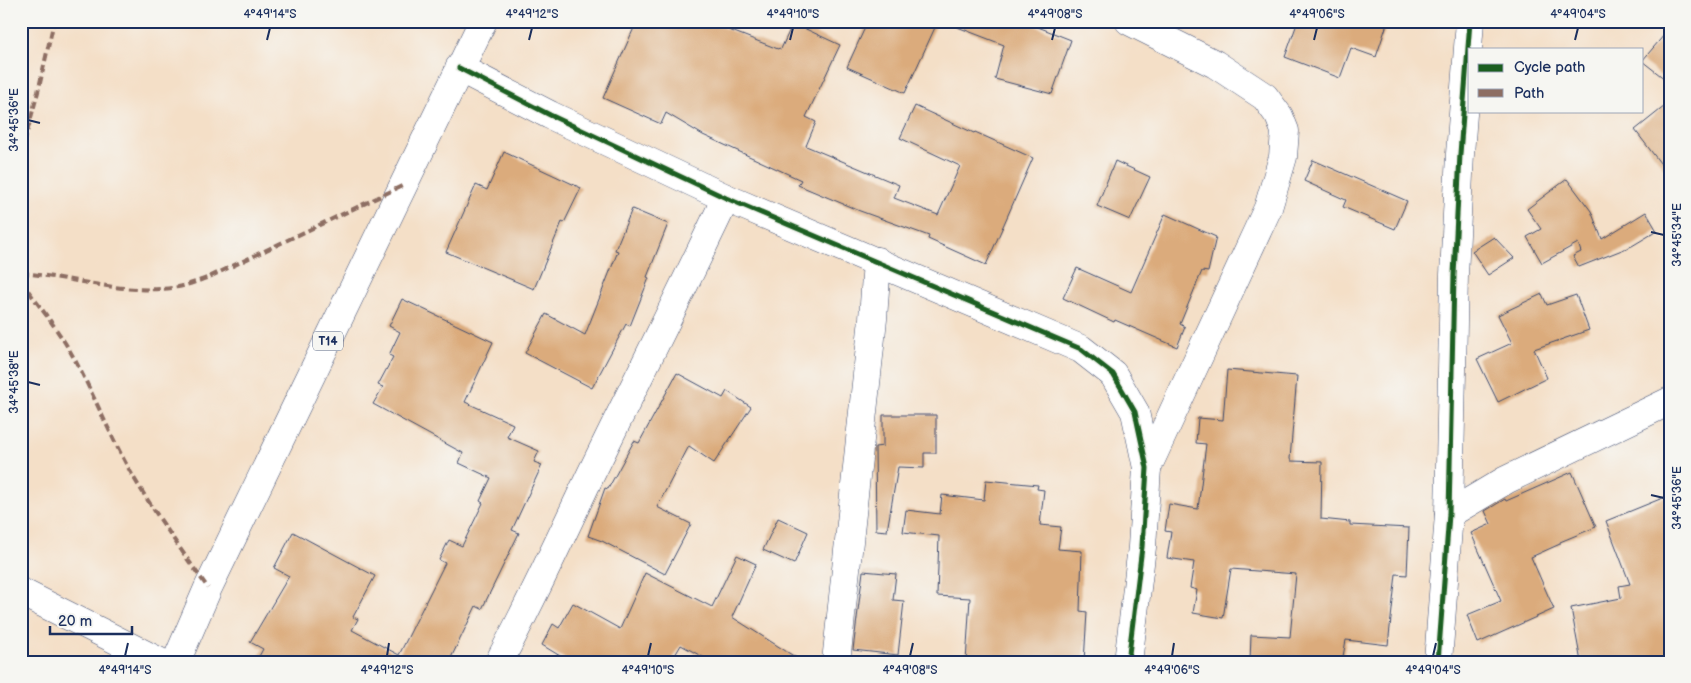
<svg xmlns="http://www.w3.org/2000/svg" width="1691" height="683" font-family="'Balsamiq Sans',sans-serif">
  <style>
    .building { fill: #dbab7c }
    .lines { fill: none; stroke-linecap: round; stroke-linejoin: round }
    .street-casing { stroke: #3c496e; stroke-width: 29 }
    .highway-casing { stroke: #3c496e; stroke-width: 29 }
    .street { stroke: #fff; stroke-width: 28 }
    .highway { stroke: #fff; stroke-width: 28 }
    .quiet { stroke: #8d6e63; stroke-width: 4; stroke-dasharray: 8 4; stroke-linecap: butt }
    .cycleway-casing { stroke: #f6f6f2; stroke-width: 8 }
    .cycleway { stroke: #1b5e20; stroke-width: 5 }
    .ticks { fill: none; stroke: #1b2f5e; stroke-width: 2 }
    .labels { text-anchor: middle; stroke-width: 4; stroke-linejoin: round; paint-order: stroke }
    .shield { fill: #f6f6f2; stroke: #5d6b8a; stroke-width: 1 }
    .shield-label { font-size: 12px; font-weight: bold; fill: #1b2f5e }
    .neatline { fill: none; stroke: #1b2f5e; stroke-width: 2 }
    .ticks-label { font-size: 12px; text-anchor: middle; fill: #1b2f5e }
  </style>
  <rect width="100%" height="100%" fill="#f6f6f2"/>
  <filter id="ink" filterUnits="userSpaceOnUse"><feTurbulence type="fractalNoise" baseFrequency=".02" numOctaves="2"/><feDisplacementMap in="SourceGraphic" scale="10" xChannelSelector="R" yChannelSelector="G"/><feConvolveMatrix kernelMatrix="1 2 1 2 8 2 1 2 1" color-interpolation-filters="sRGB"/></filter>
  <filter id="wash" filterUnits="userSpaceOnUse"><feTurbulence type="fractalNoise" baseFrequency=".0096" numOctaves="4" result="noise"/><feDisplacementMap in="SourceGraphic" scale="20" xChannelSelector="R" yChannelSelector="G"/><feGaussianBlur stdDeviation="1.12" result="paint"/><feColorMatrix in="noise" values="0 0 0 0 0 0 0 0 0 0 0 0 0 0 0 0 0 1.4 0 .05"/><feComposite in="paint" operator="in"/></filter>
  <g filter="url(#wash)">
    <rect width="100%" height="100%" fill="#f4dfc7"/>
    <g id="blocks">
      <!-- building -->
      <g class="building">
        <polygon points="637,21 706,21 778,49 779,48 781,49 793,23 840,45 806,117 816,122 806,146 899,185 894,198 938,215 960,166 900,138 915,106 974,133 975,132 1033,158 986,265 928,239 929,236 860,211 798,185 801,180 703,135 666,113 661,124 603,98"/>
        <polygon points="868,21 938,21 905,93 847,67"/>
        <polygon points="947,21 1023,21 1071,40 1052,94 995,79 1004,45 947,23"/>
        <polygon points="1298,21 1388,21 1376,57 1351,48 1340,78 1285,57"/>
        <polygon points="1670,28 1670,83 1642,61"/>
        <polygon points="1670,102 1670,176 1635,130"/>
        <polygon points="504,152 581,188 564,223 562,222 534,289 446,252 476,185 487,190"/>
        <polygon points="1313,160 1407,201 1395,229 1343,207 1346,200 1304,181"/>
        <polygon points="1115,161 1150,177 1130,220 1097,206"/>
        <polygon points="1567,179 1591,211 1602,239 1646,212 1657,231 1632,246 1579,267 1573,256 1581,252 1578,243 1542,263 1527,237 1541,229 1527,209"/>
        <polygon points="632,209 668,224 647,277 649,278 630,326 626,324 592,388 525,353 546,314 585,335 618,251 615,250"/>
        <polygon points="1165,214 1216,237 1208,272 1202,271 1180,324 1185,327 1177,347 1115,320 1114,322 1063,298 1077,268 1131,292"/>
        <polygon points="1494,237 1514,258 1488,275 1472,251"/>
        <polygon points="1542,294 1547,305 1576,295 1589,330 1534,349 1547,378 1498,402 1477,359 1512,343 1498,315"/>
        <polygon points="402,299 493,342 465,402 513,424 507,437 539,451 534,462 542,465 512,530 519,533 482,609 476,606 449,662 256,662 263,649 250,642 289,576 274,568 293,532 375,576 353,617 358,619 352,630 399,655 445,563 439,560 449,540 462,546 483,503 480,501 491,478 459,463 463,453 373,404 383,387 378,385 393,357 389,355 400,332 389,326"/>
        <polygon points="1227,370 1297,376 1290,459 1291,461 1322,462 1321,519 1350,522 1350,525 1409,528 1407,575 1396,574 1388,645 1346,640 1342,662 1320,662 1299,657 1299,662 1250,662 1251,635 1290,637 1296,574 1231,569 1223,618 1193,613 1197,590 1190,588 1194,562 1167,558 1171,532 1165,531 1169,504 1198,509 1206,444 1196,443 1198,418 1223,420"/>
        <polygon points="677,373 723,398 727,391 751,407 714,463 689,446 657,507 691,524 665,574 602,541 588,536 605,488 608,489 634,441 639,443"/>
        <polygon points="883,415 936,415 936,453 924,453 924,468 898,467 887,531 876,530 875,447 883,446"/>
        <polygon points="1572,472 1596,527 1560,542 1560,544 1531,557 1554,609 1478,643 1467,615 1501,601 1471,533 1491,524 1485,511 1505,499 1506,501"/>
        <polygon points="986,480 1038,485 1037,489 1044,490 1040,525 1061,527 1058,549 1082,551 1080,611 1087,612 1084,662 966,662 970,598 937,596 939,536 903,532 906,510 940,514 942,495 984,500"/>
        <polygon points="1670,495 1670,662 1581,662 1571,608 1621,598 1619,586 1630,584 1606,521"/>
        <polygon points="778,518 808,532 794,564 763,550"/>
        <polygon points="737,555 756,564 732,617 803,662 712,662 681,645 671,662 570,662 542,645 553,624 559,628 573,603 620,629 645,573 712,607"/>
        <polygon points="863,571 896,574 893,600 904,601 898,655 853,650"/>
      </g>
    </g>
  </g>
  <g filter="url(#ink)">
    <use href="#blocks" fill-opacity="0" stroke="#3c496e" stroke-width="1"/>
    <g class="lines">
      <defs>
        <g id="street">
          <polyline points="1129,21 1215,64 1265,97 1279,116 1285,131 1283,157 1268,208 1147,468"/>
          <polyline points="459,68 550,115 726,198 1081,349 1113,374 1135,412 1147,468 1142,547 1128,662"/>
          <polyline points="1449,514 1506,480 1670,401"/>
          <polyline points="21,592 160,662"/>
          <path d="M499,662C532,600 561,537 591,474C636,382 682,291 726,198"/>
          <polyline points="836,662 873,319 877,261"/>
          <polyline points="1438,662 1449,514 1454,275 1460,154 1470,21"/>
        </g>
        <polyline id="highway" points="176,662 208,588 483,21"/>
      </defs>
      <!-- street casing -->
      <use href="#street" class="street-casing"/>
      <!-- highway casing -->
      <use href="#highway" class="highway-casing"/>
      <!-- street -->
      <use href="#street" class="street"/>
      <!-- highway -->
      <use href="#highway" class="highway"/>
      <!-- quiet -->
      <g class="quiet">
        <polyline points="21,154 38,92 54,21"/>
        <path d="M21,273C73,277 126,296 178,287C188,285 198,281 207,278L404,185"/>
        <path d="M21,281C40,307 60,332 75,360C97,401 113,443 137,483C159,519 183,553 208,588"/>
      </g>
      <defs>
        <g id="cycleway">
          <polyline points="459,68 550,115 726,198 1081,349 1113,374 1135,412 1147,468 1142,547 1128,662"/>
          <polyline points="1438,662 1449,514 1454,275 1460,154 1470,21"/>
        </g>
      </defs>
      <!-- cycleway casing -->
      <use href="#cycleway" class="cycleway-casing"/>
      <!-- cycleway -->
      <use href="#cycleway" class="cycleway"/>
    </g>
  </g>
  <!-- ticks -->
  <path class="ticks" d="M267,40L270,28M529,40L532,28M790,40L793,28M1052,40L1055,28M1314,40L1317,28M1575,40L1578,28M28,120L40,123M1651,232L1664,235M28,382L40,385M1651,495L1664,498M125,656L128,643M387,656L389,643M648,656L651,643M910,656L913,643M1172,656L1174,643M1433,656L1436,643"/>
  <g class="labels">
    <!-- shield labels -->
    <rect class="shield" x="313" y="331.5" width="30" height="19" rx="4"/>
    <g class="shield-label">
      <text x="328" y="345">T14</text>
    </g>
  </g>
  <!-- margin -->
  <rect width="1691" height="683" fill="none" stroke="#f6f6f2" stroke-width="55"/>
  <!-- legend -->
  <rect x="1468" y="48" width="175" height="65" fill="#f6f6f2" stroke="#9ea6b7"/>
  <rect x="1478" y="64" width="25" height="8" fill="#1b5e20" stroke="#9ea6b7"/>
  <text x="1514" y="72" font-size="15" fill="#1b2f5e">Cycle path</text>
  <rect x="1478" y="89" width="25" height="8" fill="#8d6e63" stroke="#9ea6b7"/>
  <text x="1514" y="98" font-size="15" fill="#1b2f5e">Path</text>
  <!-- scale -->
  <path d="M50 626v8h82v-8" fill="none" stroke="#1b2f5e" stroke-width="2.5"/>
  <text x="58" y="626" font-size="15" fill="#1b2f5e" stroke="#f6f6f2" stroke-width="4" paint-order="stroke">20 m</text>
  <rect x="28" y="28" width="1636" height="628" class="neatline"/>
  <g class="ticks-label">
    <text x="270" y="18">4°49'14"S</text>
    <text x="532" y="18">4°49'12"S</text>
    <text x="793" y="18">4°49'10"S</text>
    <text x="1055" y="18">4°49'08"S</text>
    <text x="1317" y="18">4°49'06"S</text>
    <text x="1578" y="18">4°49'04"S</text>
    <text transform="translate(14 120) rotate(-90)" y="4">34°45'36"E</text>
    <text transform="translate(1677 235) rotate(-90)" y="4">34°45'34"E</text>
    <text transform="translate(14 382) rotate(-90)" y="4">34°45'38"E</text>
    <text transform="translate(1677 498) rotate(-90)" y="4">34°45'36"E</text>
    <text x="125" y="674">4°49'14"S</text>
    <text x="387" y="674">4°49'12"S</text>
    <text x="648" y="674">4°49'10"S</text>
    <text x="910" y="674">4°49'08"S</text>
    <text x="1172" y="674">4°49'06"S</text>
    <text x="1433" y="674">4°49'04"S</text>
  </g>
</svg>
